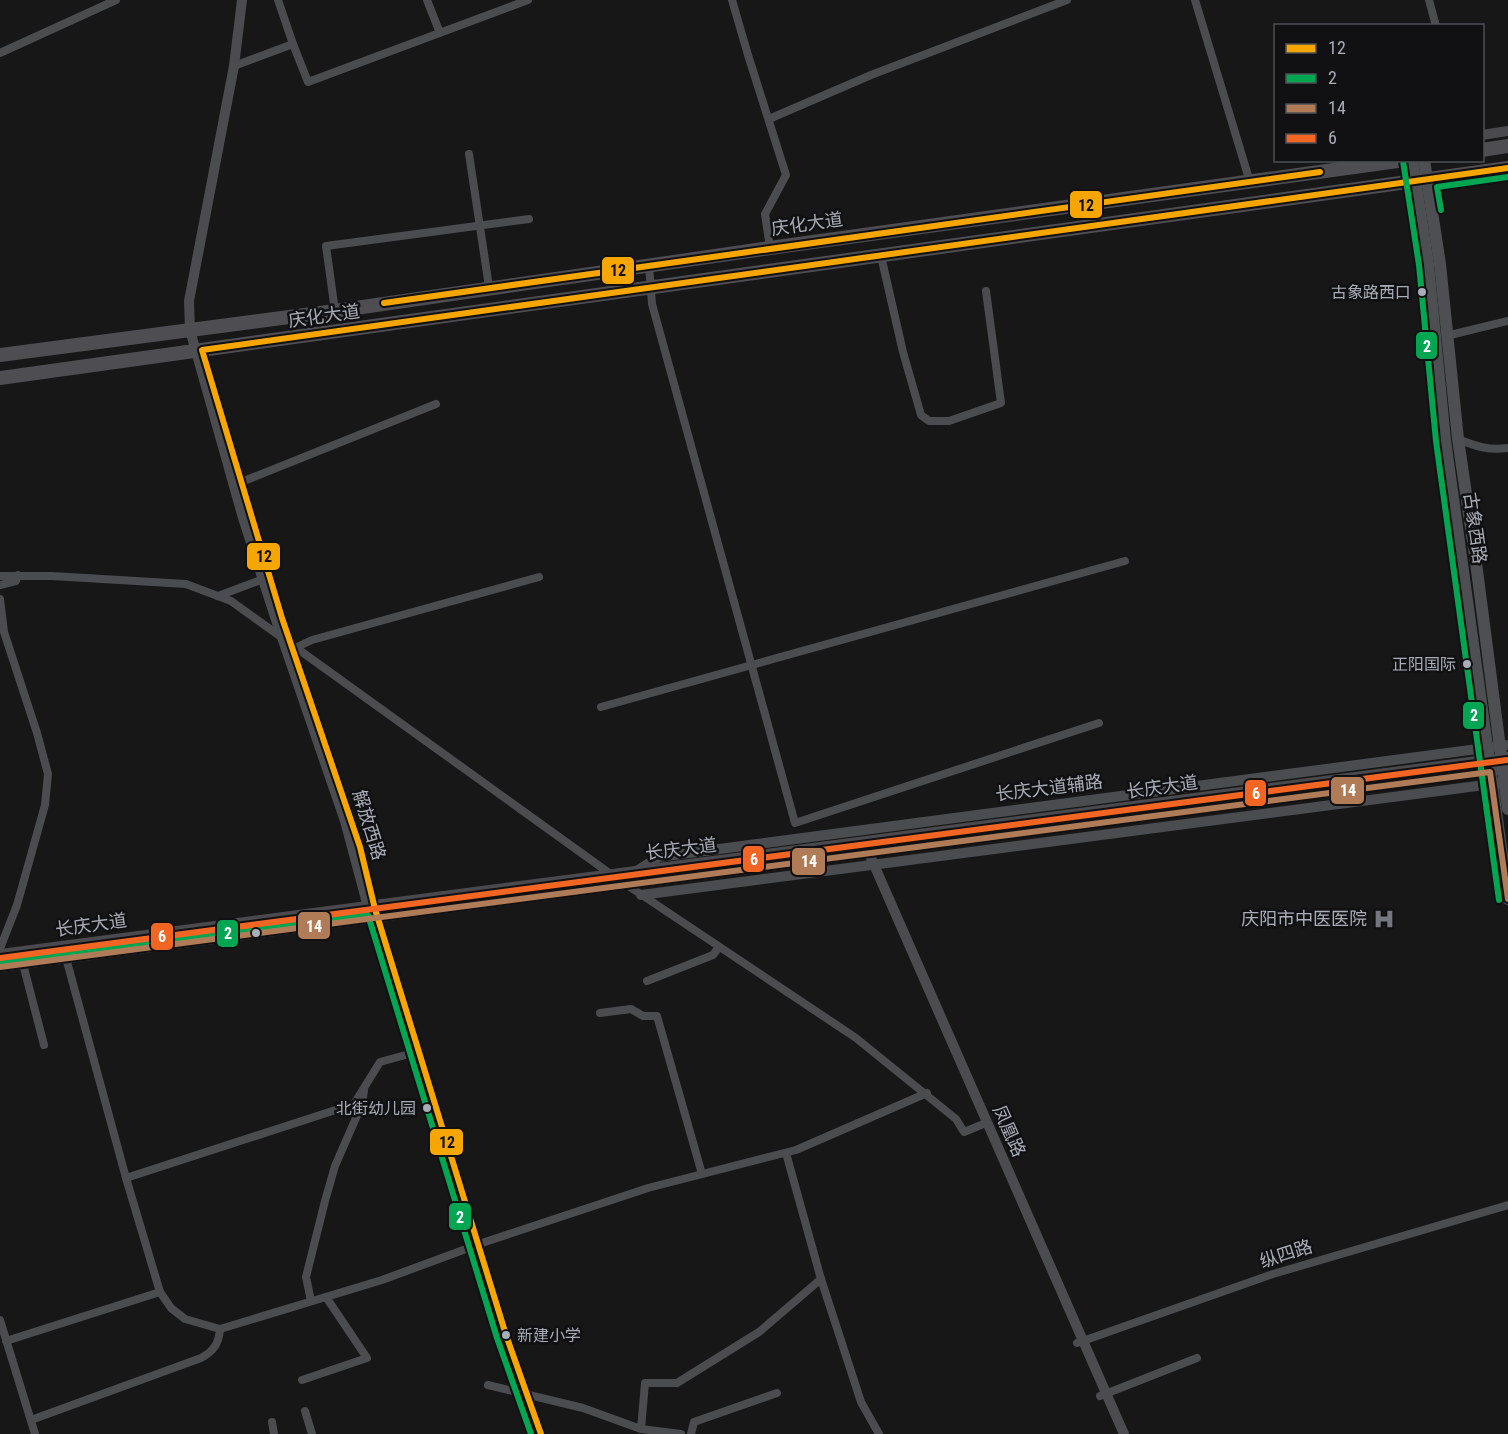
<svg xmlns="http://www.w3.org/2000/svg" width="1508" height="1434" font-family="'Roboto Condensed','Noto Sans SC',sans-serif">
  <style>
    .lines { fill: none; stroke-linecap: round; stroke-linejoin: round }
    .minor { stroke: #4b4c50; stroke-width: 8 }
    .tertiary { stroke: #4b4c50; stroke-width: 10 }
    .secondary { stroke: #4a4a4e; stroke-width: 10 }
    .primary { stroke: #4d4f52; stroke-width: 12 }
    .trunk { stroke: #4e4e52; stroke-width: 14 }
    .bus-1-casing { stroke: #111113; stroke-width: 10 }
    .bus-2-casing { stroke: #111113; stroke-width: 10 }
    .bus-3-casing { stroke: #111113; stroke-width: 10 }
    .bus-4-casing { stroke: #111113; stroke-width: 10 }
    .bus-1 { stroke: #f7a600; stroke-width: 6 }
    .bus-2 { stroke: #00a651; stroke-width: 6 }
    .bus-3 { stroke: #b07c57; stroke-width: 6 }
    .bus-4 { stroke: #f26522; stroke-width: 6 }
    .bus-dot { fill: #a8adb8; stroke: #111113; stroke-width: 2 }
    .labels { text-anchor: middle; stroke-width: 5; stroke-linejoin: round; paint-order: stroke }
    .bus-label { font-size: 16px; fill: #a8adb8; stroke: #111113; text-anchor: end }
    .street-label { font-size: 18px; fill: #a8adb8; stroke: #111113 }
    .poi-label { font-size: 18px; fill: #a8adb8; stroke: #111113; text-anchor: end }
    .line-badge { stroke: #111113; stroke-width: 2 }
    .badge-label { font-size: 16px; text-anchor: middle; font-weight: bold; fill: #fff }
    .pale-badge-label { font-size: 16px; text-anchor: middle; font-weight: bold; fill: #111 }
  </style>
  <rect width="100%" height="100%" fill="#171717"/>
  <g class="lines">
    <!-- minor -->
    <g class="minor">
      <polyline points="427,0 440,33"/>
      <polyline points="732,0 748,55 786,175 765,214 770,248"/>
      <polyline points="1195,0 1250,182"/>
      <polyline points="1429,0 1436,26"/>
      <polyline points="293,44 308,82 528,0"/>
      <polyline points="0,53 116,0"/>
      <polyline points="234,66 293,44 278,0"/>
      <polyline points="769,119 871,75 1067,0"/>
      <polyline points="469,154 489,287"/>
      <polyline points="881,256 903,352 921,415 929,421 949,421 1001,403 986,291"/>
      <polyline points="649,265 652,304 795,823 1099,723"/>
      <polyline points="335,311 326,246 529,219"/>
      <polyline points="1446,336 1508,321"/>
      <path d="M1458,439C1475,446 1489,451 1508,448"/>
      <polyline points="234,485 436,404"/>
      <polyline points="0,576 52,576 186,584 231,601 612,875 856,1038 956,1119 964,1132 981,1125"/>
      <polyline points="0,585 16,581 18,575"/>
      <polyline points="218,596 269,577"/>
      <polyline points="0,599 4,632 37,733 48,774 45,805 17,905 1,946"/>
      <polyline points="295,648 312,640 539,577"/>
      <polyline points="601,707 1125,561"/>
      <polyline points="66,958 126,1178 160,1292 171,1308 185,1319 220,1329 382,1280 485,1242 648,1188 796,1150 927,1093"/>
      <polyline points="23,964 44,1045"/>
      <polyline points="647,981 713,955 719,947"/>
      <polyline points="600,1013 631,1009 643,1016 657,1016 702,1174"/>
      <polyline points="786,1153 821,1279 861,1402 879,1434"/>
      <polyline points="126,1178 354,1104 380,1062 420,1051"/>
      <polyline points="311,1301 306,1277 325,1201 335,1166 362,1104 364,1091"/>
      <polyline points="0,1320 35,1434"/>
      <polyline points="6,1341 160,1292"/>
      <polyline points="1077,1343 1273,1274 1508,1205"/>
      <polyline points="302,1380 367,1358 326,1297"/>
      <polyline points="488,1385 583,1408 641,1429 681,1434"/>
      <polyline points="1100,1396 1197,1358"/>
      <polyline points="305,1411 312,1434"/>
      <path d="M31,1420L201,1358C214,1351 219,1343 220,1329"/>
      <polyline points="272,1422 274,1434"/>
      <polyline points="641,1429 645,1383 677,1383 759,1332 821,1279"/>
      <polyline points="691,1434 694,1422 777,1393"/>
    </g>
    <!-- tertiary -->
    <g class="tertiary">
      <polyline points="242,0 234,66 189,301 190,330 243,518 276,620 345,821 371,918 500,1337 534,1434"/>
      <polyline points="864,842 1124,1434"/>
      <polyline points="635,872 659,857 1508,745"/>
      <polyline points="641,895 1500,783"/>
    </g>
    <!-- secondary -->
    <g class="secondary">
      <polyline points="1482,135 1508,131"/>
      <polyline points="0,954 1508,757"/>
      <polyline points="0,967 1499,770"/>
    </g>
    <!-- primary -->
    <g class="primary">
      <polyline points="1412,160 1428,264 1445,440 1508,899"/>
      <polyline points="1424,160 1440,264 1458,439 1475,555 1508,809"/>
    </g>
    <!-- trunk -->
    <g class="trunk">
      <polyline points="1482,150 1508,146"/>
      <polyline points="0,355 335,311 770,248 1405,160"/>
      <polyline points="0,378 1508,168"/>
    </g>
    <defs>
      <g id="bus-1">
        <polyline points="384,303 1320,172"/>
        <polyline points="541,1434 506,1335 375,909 360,847 282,618 202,350 1508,168"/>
      </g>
      <g id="bus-2">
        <polyline points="1403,161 1419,265 1436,441 1499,900"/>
        <polyline points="1441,210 1437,187 1508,177"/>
        <polyline points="1,963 368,915 497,1338 531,1434"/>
      </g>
      <polyline id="bus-3" points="0,967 1490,772 1508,899"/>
      <polyline id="bus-4" points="0,958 1507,760"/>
    </defs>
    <!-- bus-1 casing -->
    <use href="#bus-1" class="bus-1-casing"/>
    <!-- bus-2 casing -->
    <use href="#bus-2" class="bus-2-casing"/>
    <!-- bus-3 casing -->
    <use href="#bus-3" class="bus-3-casing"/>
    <!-- bus-4 casing -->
    <use href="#bus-4" class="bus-4-casing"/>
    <!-- bus-1 -->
    <use href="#bus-1" class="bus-1"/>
    <!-- bus-2 -->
    <use href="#bus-2" class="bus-2"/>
    <!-- bus-3 -->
    <use href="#bus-3" class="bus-3"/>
    <!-- bus-4 -->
    <use href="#bus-4" class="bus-4"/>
  </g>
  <!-- icons -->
  <defs>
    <symbol id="hospital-bare" viewBox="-9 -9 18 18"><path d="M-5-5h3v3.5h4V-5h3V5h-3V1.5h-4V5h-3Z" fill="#757880" stroke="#111113" stroke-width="2.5" paint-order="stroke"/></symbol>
  </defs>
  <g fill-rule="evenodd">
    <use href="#hospital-bare" x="1369" y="904" width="30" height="30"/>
  </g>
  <!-- markers -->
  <g class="bus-dot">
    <circle cx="1422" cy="292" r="5"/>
    <circle cx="1467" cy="664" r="5"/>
    <circle cx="256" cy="933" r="5"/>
    <circle cx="427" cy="1108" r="5"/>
    <circle cx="506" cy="1335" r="5"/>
  </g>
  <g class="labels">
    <!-- bus labels -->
    <g class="bus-label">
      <text x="1411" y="298">古象路西口</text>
      <text x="1456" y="670">正阳国际</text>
      <text x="416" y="1114">北街幼儿园</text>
      <text x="517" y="1341" text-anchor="start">新建小学</text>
    </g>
    <!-- street labels -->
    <g class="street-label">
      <text transform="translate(807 224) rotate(-8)" y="6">庆化大道</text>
      <text transform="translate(324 316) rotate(-8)" y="6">庆化大道</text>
      <text transform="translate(1475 528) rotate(82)" y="6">古象西路</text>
      <text transform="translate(1162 787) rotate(-8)" y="6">长庆大道</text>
      <text transform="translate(1049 788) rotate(-7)" y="6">长庆大道辅路</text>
      <text transform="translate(369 825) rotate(73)" y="6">解放西路</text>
      <text transform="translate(681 849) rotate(-7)" y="6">长庆大道</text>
      <text transform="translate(91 925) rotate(-8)" y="6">长庆大道</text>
      <text transform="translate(1009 1131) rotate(66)" y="6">凤凰路</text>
      <text transform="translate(1286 1254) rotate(-18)" y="6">纵四路</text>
    </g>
    <!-- poi labels -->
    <g class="poi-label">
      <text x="1367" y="925">庆阳市中医医院</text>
    </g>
  </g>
  <g class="line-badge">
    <rect x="1069" y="190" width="34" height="29" rx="6" fill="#f7a600"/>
    <rect x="601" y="256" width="34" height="29" rx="6" fill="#f7a600"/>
    <rect x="1415" y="331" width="23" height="29" rx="6" fill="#00a651"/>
    <rect x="246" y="542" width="35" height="29" rx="6" fill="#f7a600"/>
    <rect x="1462" y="701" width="23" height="29" rx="6" fill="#00a651"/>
    <rect x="1330" y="776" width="35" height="29" rx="6" fill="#b07c57"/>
    <rect x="1244" y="779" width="23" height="28" rx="6" fill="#f26522"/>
    <rect x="742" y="845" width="23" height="28" rx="6" fill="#f26522"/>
    <rect x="791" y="847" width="35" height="29" rx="6" fill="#b07c57"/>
    <rect x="297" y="911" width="34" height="29" rx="6" fill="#b07c57"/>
    <rect x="216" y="919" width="23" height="29" rx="6" fill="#00a651"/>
    <rect x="150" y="922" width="24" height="29" rx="6" fill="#f26522"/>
    <rect x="429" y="1128" width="35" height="28" rx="6" fill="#f7a600"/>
    <rect x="448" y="1202" width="24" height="29" rx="6" fill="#00a651"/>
  </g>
  <g class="badge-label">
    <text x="1427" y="352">2</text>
    <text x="1474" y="721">2</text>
    <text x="1348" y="796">14</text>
    <text x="1256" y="799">6</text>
    <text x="754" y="865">6</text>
    <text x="809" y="867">14</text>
    <text x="314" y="932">14</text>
    <text x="228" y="939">2</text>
    <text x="162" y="942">6</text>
    <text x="460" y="1223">2</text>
  </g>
  <g class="pale-badge-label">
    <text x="1086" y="211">12</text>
    <text x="618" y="276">12</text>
    <text x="264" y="562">12</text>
    <text x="447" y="1148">12</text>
  </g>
  <!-- legend -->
  <rect x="1274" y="24" width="210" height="138" fill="#111113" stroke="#4d4f55" stroke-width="1.5"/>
  <rect x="1286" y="44" width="30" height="9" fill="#f7a600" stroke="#4d4f55" stroke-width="1.5"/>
  <text x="1328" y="54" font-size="18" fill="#a8adb8">12</text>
  <rect x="1286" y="74" width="30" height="9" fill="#00a651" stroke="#4d4f55" stroke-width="1.5"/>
  <text x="1328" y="84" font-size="18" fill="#a8adb8">2</text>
  <rect x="1286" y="104" width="30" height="9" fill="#b07c57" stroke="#4d4f55" stroke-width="1.5"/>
  <text x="1328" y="114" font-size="18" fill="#a8adb8">14</text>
  <rect x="1286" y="134" width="30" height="9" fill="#f26522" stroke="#4d4f55" stroke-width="1.5"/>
  <text x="1328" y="144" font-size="18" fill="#a8adb8">6</text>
</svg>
